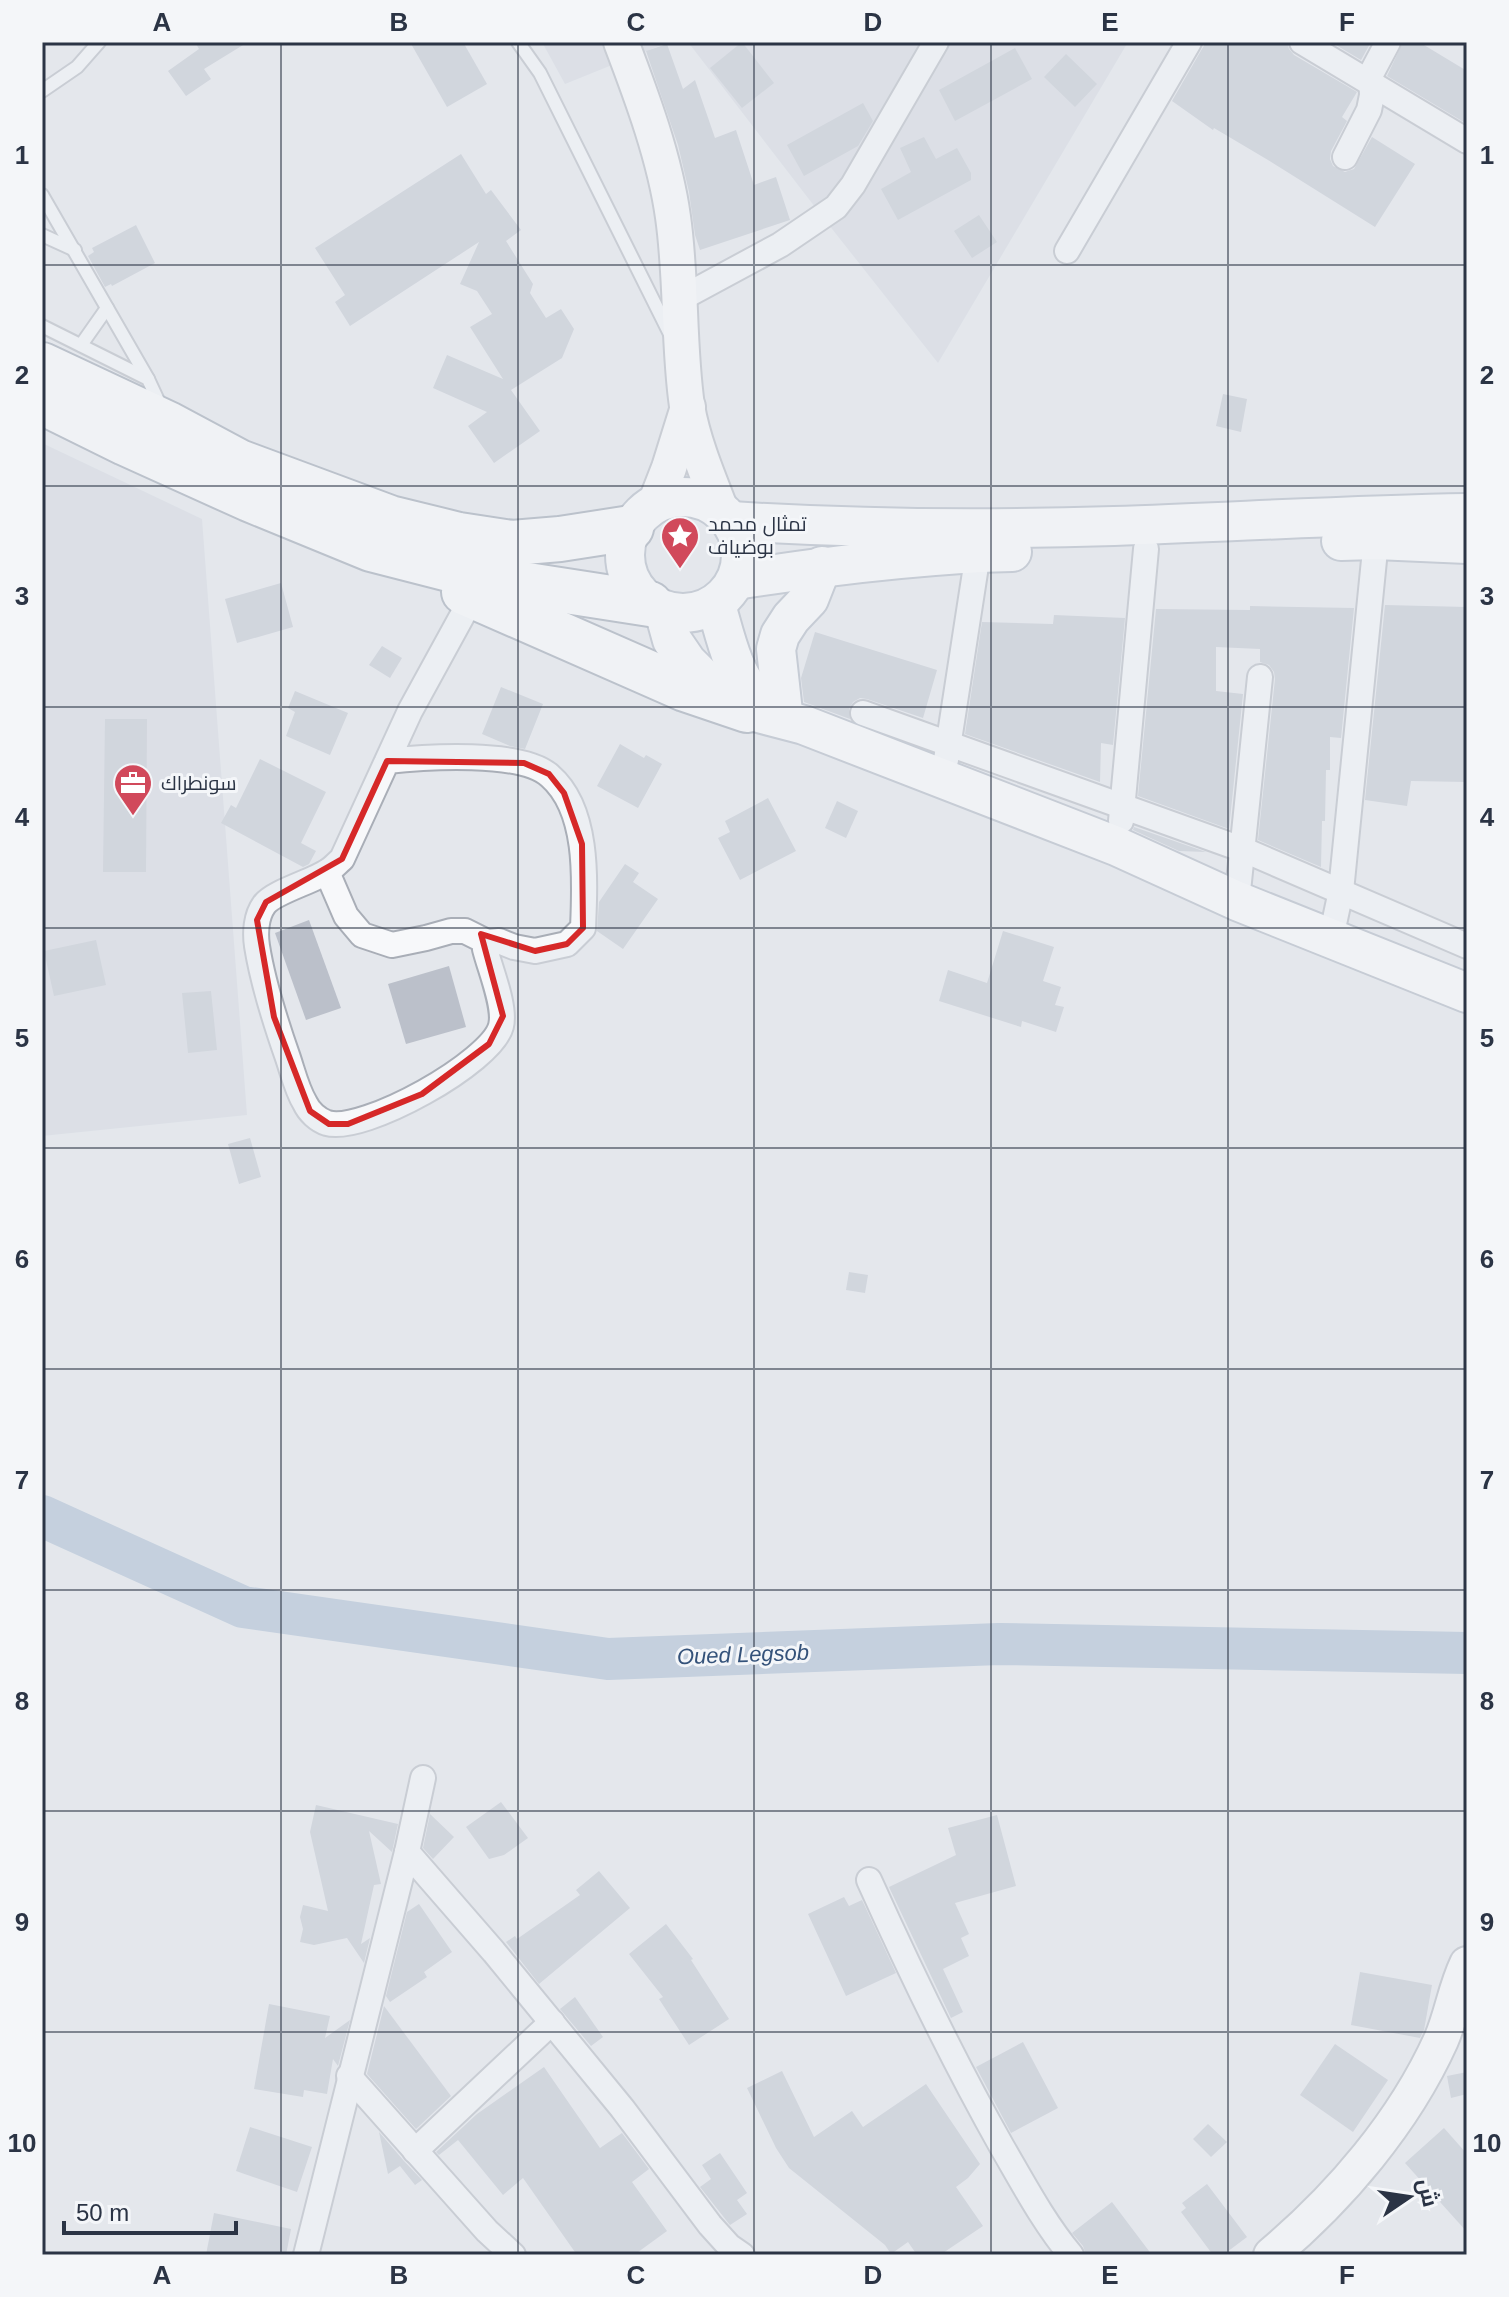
<svg xmlns="http://www.w3.org/2000/svg" width="1509" height="2297" font-family="Arial,Cairo,sans-serif">
  <style>
    .built { fill: #d2d6de }
    .lines { fill: none; stroke-linecap: round; stroke-linejoin: round }
    .river { stroke: #9fb4cc; stroke-width: 42 }
    .building { fill: #bbc0ca }
    .lane-casing { stroke: #a9aeb7; stroke-width: 16 }
    .street-casing { stroke: #a9aeb7; stroke-width: 28 }
    .secondary-casing { stroke: #a9aeb7; stroke-width: 38 }
    .primary-casing { stroke: #a3abb8; stroke-width: 42 }
    .highway-casing { stroke: #8b94a3; stroke-width: 48 }
    .lane { stroke: #f7f8fa; stroke-width: 12 }
    .street { stroke: #f7f8fa; stroke-width: 24 }
    .secondary { stroke: #fff; stroke-width: 34 }
    .primary { stroke: #fff; stroke-width: 38 }
    .highway { stroke: #fff; stroke-width: 44 }
    .marked { fill: none; stroke: #d62828; stroke-width: 6; stroke-linejoin: round }
    .grid { fill: none; stroke: #2b3445; stroke-width: 2; stroke-opacity: 0.55 }
    .labels { text-anchor: middle; stroke-width: 6; stroke-linejoin: round; paint-order: stroke }
    .poi-label { font-size: 20px; fill: #2b3445; stroke: #f4f6f9; text-anchor: start }
    .water-label { font-size: 22px; font-style: italic; fill: #34527a; stroke: #f4f6f9 }
    .neatline { fill: none; stroke: #2b3445; stroke-width: 3 }
    .grid-label { font-size: 26px; text-anchor: middle; font-weight: bold; fill: #2b3445 }
  </style>
  <rect width="100%" height="100%" fill="#e4e7ec"/>
  <!-- built -->
  <g class="built">
    <polygon points="542,42 669,42 565,84"/>
    <polygon points="688,42 1128,42 938,363 825,220"/>
    <polygon points="42,443 202,519 247,1115 42,1136"/>
  </g>
  <g class="lines">
    <!-- river -->
    <polyline class="river" points="42,1516 243,1607 608,1659 999,1644 1467,1653"/>
  </g>
  <!-- building -->
  <g class="building">
    <polygon points="195,42 248,42 204,69 211,79 186,96 168,71 199,49"/>
    <polygon points="410,42 463,42 487,84 447,107"/>
    <polygon points="742,42 774,83 742,108 710,68"/>
    <polygon points="1206,42 1287,42 1289,49 1294,55 1357,92 1342,117 1347,121 1331,151 1330,159 1333,166 1345,172 1354,169 1372,137 1415,164 1375,227 1268,160 1214,128 1213,130 1172,101"/>
    <polygon points="1331,42 1371,42 1361,60"/>
    <polygon points="1403,42 1419,42 1467,71 1467,124 1387,76"/>
    <polygon points="667,44 683,89 695,80 715,138 736,130 754,185 776,177 790,220 700,250 695,235 689,192 678,145 646,51"/>
    <polygon points="1015,48 1032,79 955,121 939,90"/>
    <polygon points="1066,54 1097,84 1075,107 1044,77"/>
    <polygon points="863,103 873,121 858,146 804,176 787,145"/>
    <polygon points="924,137 936,159 957,148 971,173 971,180 898,220 881,189 911,172 900,148"/>
    <polygon points="461,154 486,194 491,190 521,230 506,241 533,284 530,293 546,318 561,309 574,329 562,358 511,390 540,431 494,463 468,426 487,412 433,388 447,355 503,379 470,327 492,314 477,291 460,284 479,242 350,326 335,302 345,295 315,248"/>
    <polygon points="979,215 997,242 972,258 954,231"/>
    <polygon points="136,225 155,263 112,286 111,284 105,287 88,256 94,252 92,248"/>
    <polygon points="1223,394 1247,399 1241,432 1216,426"/>
    <polygon points="281,583 293,627 237,643 225,599"/>
    <polygon points="1385,605 1467,607 1467,782 1411,781 1407,806 1365,800"/>
    <polygon points="1250,606 1354,608 1341,738 1330,737 1330,770 1326,770 1325,821 1322,821 1321,867 1258,840 1275,679 1274,672 1269,665 1260,662 1260,649 1216,647 1216,691 1243,694 1229,829 1138,796 1156,609 1250,610"/>
    <polygon points="1054,615 1125,618 1113,745 1101,743 1100,782 965,734 982,622 1053,624"/>
    <polygon points="815,632 937,670 923,718 867,699 860,698 853,702 849,709 850,719 804,702 801,678"/>
    <polygon points="382,646 402,658 390,678 369,665"/>
    <polygon points="501,687 543,704 525,749 510,746 482,734"/>
    <polygon points="295,691 348,713 330,755 286,736 295,712 288,708"/>
    <polygon points="105,719 147,719 146,872 103,872"/>
    <polygon points="620,744 644,758 646,755 662,764 638,808 597,786"/>
    <polygon points="260,759 326,792 301,843 316,851 309,864 303,867 221,823 231,805 236,808"/>
    <polygon points="768,798 796,851 740,880 718,838 730,832 725,821"/>
    <polygon points="837,801 858,811 846,838 825,828"/>
    <polygon points="1134,827 1206,852 1179,851 1133,830"/>
    <polygon points="625,864 639,873 633,882 658,899 623,949 597,931 599,902"/>
    <polygon points="309,920 341,1008 306,1020 275,933"/>
    <polygon points="1003,931 1054,947 1043,981 1061,987 1055,1005 1064,1007 1056,1032 1022,1021 1021,1027 939,1001 948,970 987,983"/>
    <polygon points="96,940 106,985 54,996 44,951"/>
    <polygon points="449,966 466,1027 406,1044 388,984"/>
    <polygon points="211,991 217,1050 188,1053 182,993"/>
    <polygon points="250,1138 261,1177 239,1184 228,1144"/>
    <polygon points="849,1272 868,1275 865,1293 846,1290"/>
    <polygon points="501,1802 528,1838 504,1855 489,1859 466,1827"/>
    <polygon points="316,1805 398,1824 392,1852 369,1831 381,1884 374,1885 361,1944 370,1938 364,1963 347,1938 314,1945 300,1942 303,1929 300,1917 303,1905 328,1911 310,1832"/>
    <polygon points="430,1814 454,1837 433,1859 423,1848"/>
    <polygon points="997,1815 1016,1886 955,1903 969,1934 961,1938 969,1956 943,1969 963,2012 951,2018 889,1887 956,1855 948,1828"/>
    <polygon points="599,1871 630,1908 539,1984 506,1942 515,1936 517,1939 580,1895 576,1890"/>
    <polygon points="844,1897 849,1906 862,1900 896,1973 846,1996 808,1914"/>
    <polygon points="419,1904 452,1952 424,1972 427,1977 390,2002 386,1996 407,1912"/>
    <polygon points="666,1924 693,1959 691,1960 729,2019 689,2045 659,1999 663,1997 629,1954"/>
    <polygon points="1360,1972 1432,1985 1424,2030 1420,2038 1351,2025"/>
    <polygon points="575,1997 603,2037 591,2046 560,2009"/>
    <polygon points="269,2004 330,2016 325,2038 350,2020 338,2066 333,2059 327,2094 304,2090 303,2097 254,2089"/>
    <polygon points="384,2006 451,2096 416,2129 367,2074"/>
    <polygon points="1023,2042 1058,2108 1011,2133 976,2067"/>
    <polygon points="1335,2044 1388,2080 1353,2132 1300,2095"/>
    <polygon points="544,2067 600,2148 622,2133 649,2169 632,2182 667,2231 634,2255 577,2255 523,2178 503,2195 458,2140 439,2155 436,2152 477,2114"/>
    <polygon points="782,2071 814,2137 852,2111 863,2127 926,2084 980,2164 968,2178 956,2187 983,2226 940,2255 917,2255 908,2242 891,2254 885,2245 789,2168 776,2148 747,2088"/>
    <polygon points="1467,2072 1467,2094 1451,2098 1447,2076"/>
    <polygon points="1208,2124 1227,2142 1211,2157 1193,2139"/>
    <polygon points="250,2127 312,2147 297,2192 236,2171"/>
    <polygon points="1444,2128 1467,2154 1467,2232 1405,2163"/>
    <polygon points="379,2132 404,2161 422,2180 415,2185 400,2166 388,2174"/>
    <polygon points="720,2153 747,2193 737,2200 747,2214 730,2225 700,2187 711,2179 702,2165"/>
    <polygon points="1207,2184 1247,2237 1223,2255 1213,2255 1181,2212 1186,2208 1182,2203"/>
    <polygon points="1112,2202 1152,2255 1086,2255 1083,2246 1072,2233"/>
    <polygon points="214,2213 291,2229 286,2255 206,2255"/>
  </g>
  <g class="lines">
    <defs>
      <g id="lane">
        <polyline points="518,42 540,73 670,334"/>
        <polyline points="42,91 77,67 99,42"/>
        <polyline points="42,195 148,379"/>
        <polyline points="42,235 75,250"/>
        <polyline points="42,326 148,379 161,407"/>
        <polyline points="81,345 107,308"/>
      </g>
      <g id="street">
        <polyline points="1302,42 1467,141"/>
        <polyline points="1345,157 1369,110 1372,95 1371,74 1388,42"/>
        <polyline points="1067,251 1189,42"/>
        <polyline points="680,299 780,245 836,207 853,185 936,42"/>
        <polyline points="863,713 1244,850 1467,946"/>
        <polyline points="946,760 978,553"/>
        <path d="M387,761C424,757 522,750 550,776C589,810 585,881 583,928L567,944L535,951L514,947L499,941L487,942L485,949C490,969 506,1007 501,1026C492,1062 363,1134 327,1123C318,1120 309,1112 305,1103C297,1090 293,1073 288,1058C275,1021 263,984 257,946C255,933 256,916 264,905C273,892 312,882 328,871C333,868 337,863 342,859L410,711L473,596"/>
        <polyline points="1121,821 1146,549"/>
        <polyline points="327,872 346,916 362,935 392,945 426,938 451,931 465,931 487,942"/>
        <polyline points="1237,901 1260,677"/>
        <polyline points="1331,938 1341,891 1376,540"/>
        <polyline points="407,1852 494,1952 622,2108 710,2225 729,2246 742,2255"/>
        <path d="M869,1880C910,1971 953,2060 1002,2147C1023,2183 1044,2223 1071,2255"/>
        <polyline points="349,2076 487,2231 513,2255"/>
        <polyline points="415,2151 552,2022"/>
        <polyline points="306,2255 407,1852 423,1778"/>
      </g>
      <g id="secondary">
        <path d="M621,42C642,97 665,159 673,217C682,279 678,344 687,406C693,441 708,477 721,510"/>
        <polyline points="655,504 669,468 688,407"/>
        <path d="M1271,2255C1340,2197 1404,2122 1441,2040C1452,2015 1455,1989 1467,1964"/>
      </g>
      <g id="primary">
        <circle cx="683" cy="555" r="58"/>
        <path d="M731,521C858,529 986,530 1114,526C1232,522 1349,515 1467,513"/>
        <polyline points="1341,541 1376,540 1467,544"/>
        <path d="M736,580C827,566 920,554 1012,552"/>
        <path d="M716,605C724,631 733,677 755,695C762,700 770,704 778,709"/>
        <polyline points="664,611 672,640 687,662 709,684 747,710 804,725 1116,846 1237,901 1467,993"/>
        <polyline points="783,712 776,649 780,635 791,618 809,599 822,566"/>
      </g>
      <g id="highway">
        <polyline points="42,365 168,424 239,462 390,518 459,535 512,543 560,539 631,528"/>
        <polyline points="42,402 125,443 249,499 371,549 488,579 650,604"/>
        <polyline points="464,592 685,689 747,710"/>
      </g>
    </defs>
    <!-- lane casing -->
    <use href="#lane" class="lane-casing"/>
    <!-- street casing -->
    <use href="#street" class="street-casing"/>
    <!-- secondary casing -->
    <use href="#secondary" class="secondary-casing"/>
    <!-- primary casing -->
    <use href="#primary" class="primary-casing"/>
    <!-- highway casing -->
    <use href="#highway" class="highway-casing"/>
    <!-- lane -->
    <use href="#lane" class="lane"/>
    <!-- street -->
    <use href="#street" class="street"/>
    <!-- secondary -->
    <use href="#secondary" class="secondary"/>
    <!-- primary -->
    <use href="#primary" class="primary"/>
    <!-- highway -->
    <use href="#highway" class="highway"/>
  </g>
  <!-- marked area -->
  <path d="M0 0H1509V2297H0ZM387,761L524,763L549,774L564,793L582,844L583,928L567,944L535,951L481,934L503,1016L489,1044L422,1094L348,1124H329L310,1111L274,1017L257,920L266,902L342,859Z" fill="#e4e7ec" fill-opacity=".55" fill-rule="evenodd"/>
  <path class="marked" d="M387,761L524,763L549,774L564,793L582,844L583,928L567,944L535,951L481,934L503,1016L489,1044L422,1094L348,1124H329L310,1111L274,1017L257,920L266,902L342,859Z"/>
  <!-- grid -->
  <path class="grid" d="M281,42V2255M518,42V2255M754,42V2255M991,42V2255M1228,42V2255M42,265H1467M42,486H1467M42,707H1467M42,928H1467M42,1148H1467M42,1369H1467M42,1590H1467M42,1811H1467M42,2032H1467"/>
  <!-- icons -->
  <defs>
    <symbol id="sight-pin" viewBox="-11 -11 22 30"><path d="M0 17L-7.5 6A9.5 9.5 0 1 1 7.5 6Z" fill="#d1495b" stroke="#f4f6f9"/><path d="M0-6L1.8-2.2L6-1.7L2.9 1.2L3.7 5.4L0 3.3L-3.7 5.4L-2.9 1.2L-6-1.7L-1.8-2.2Z" fill="#fff"/></symbol>
    <symbol id="office-pin" viewBox="-11 -11 22 30"><path d="M0 17L-7.5 6A9.5 9.5 0 1 1 7.5 6Z" fill="#d1495b" stroke="#f4f6f9"/><path d="M-6-3h4V-5.5h4V-3h4V5H-6ZM-1-4.5V-3h2v-1.5ZM-6 0V1H6V0Z" fill="#fff"/></symbol>
  </defs>
  <g fill-rule="evenodd">
    <use href="#sight-pin" x="658" y="514" width="44" height="60"/>
    <use href="#office-pin" x="111" y="761" width="44" height="60"/>
  </g>
  <g class="labels">
    <!-- poi labels -->
    <g class="poi-label">
      <text x="708" y="531">تمثال محمد<tspan x="708" dy="23">بوضياف</tspan></text>
      <text x="161" y="790">سونطراك</text>
    </g>
    <!-- water labels -->
    <g class="water-label">
      <text transform="translate(743 1654) rotate(-2)" y="8">Oued Legsob</text>
    </g>
  </g>
  <!-- border -->
  <rect width="1509" height="2297" fill="none" stroke="#f4f6f9" stroke-width="88"/>
  <!-- north arrow -->
  <g transform="translate(1409 2197) rotate(77)" stroke="#f4f6f9" stroke-width="6" paint-order="stroke">
  <path d="M0-6L14 30L0 20L-14 30Z" fill="#2b3445"/>
  <text y="-12" font-size="22" font-weight="bold" text-anchor="middle" fill="#2b3445">ش</text>
  </g>
  <!-- scale -->
  <path d="M64 2221v12h172v-12" fill="none" stroke="#2b3445" stroke-width="4"/>
  <text x="76" y="2221" font-size="24" fill="#2b3445" stroke="#f4f6f9" stroke-width="6" paint-order="stroke">50 m</text>
  <rect x="44" y="44" width="1421" height="2209" class="neatline"/>
  <g class="grid-label">
    <text x="162" y="31">A</text>
    <text x="399" y="31">B</text>
    <text x="636" y="31">C</text>
    <text x="873" y="31">D</text>
    <text x="1110" y="31">E</text>
    <text x="1347" y="31">F</text>
    <text x="22" y="164">1</text>
    <text x="1487" y="164">1</text>
    <text x="22" y="384">2</text>
    <text x="1487" y="384">2</text>
    <text x="22" y="605">3</text>
    <text x="1487" y="605">3</text>
    <text x="22" y="826">4</text>
    <text x="1487" y="826">4</text>
    <text x="22" y="1047">5</text>
    <text x="1487" y="1047">5</text>
    <text x="22" y="1268">6</text>
    <text x="1487" y="1268">6</text>
    <text x="22" y="1489">7</text>
    <text x="1487" y="1489">7</text>
    <text x="22" y="1710">8</text>
    <text x="1487" y="1710">8</text>
    <text x="22" y="1931">9</text>
    <text x="1487" y="1931">9</text>
    <text x="22" y="2152">10</text>
    <text x="1487" y="2152">10</text>
    <text x="162" y="2284">A</text>
    <text x="399" y="2284">B</text>
    <text x="636" y="2284">C</text>
    <text x="873" y="2284">D</text>
    <text x="1110" y="2284">E</text>
    <text x="1347" y="2284">F</text>
  </g>
</svg>
